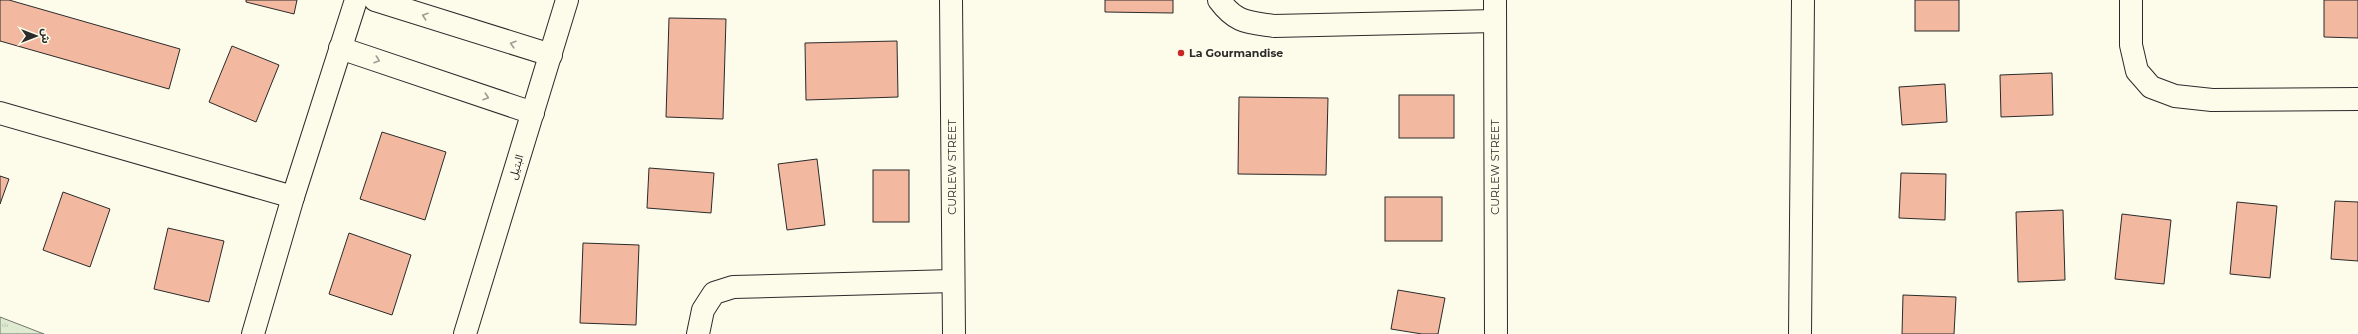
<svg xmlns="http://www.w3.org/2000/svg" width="2358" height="334" font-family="Montserrat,'Noto Sans Arabic',sans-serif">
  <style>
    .grass { fill: url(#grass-tufts); stroke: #74746e }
    .building { fill: #f2b8a0; stroke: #2b2b2b }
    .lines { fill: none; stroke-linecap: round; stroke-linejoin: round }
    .minor-casing { stroke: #2b2b2b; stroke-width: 24 }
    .minor { stroke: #fdfbea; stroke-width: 22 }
    .oneway { stroke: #9e9d94 }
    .poi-dot { fill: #c62828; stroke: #fdfbea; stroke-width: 1.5 }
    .labels { text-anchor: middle; stroke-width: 3; stroke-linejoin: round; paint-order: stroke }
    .poi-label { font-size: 11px; font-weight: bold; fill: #2b2b2b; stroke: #fdfbea; text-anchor: start }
    .street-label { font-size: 11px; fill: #2b2b2b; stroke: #fdfbea }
  </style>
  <defs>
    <pattern id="grass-tufts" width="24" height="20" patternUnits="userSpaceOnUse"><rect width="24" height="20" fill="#deebd1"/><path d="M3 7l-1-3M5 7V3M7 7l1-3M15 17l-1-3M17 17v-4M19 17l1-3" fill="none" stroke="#bfcab4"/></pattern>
  </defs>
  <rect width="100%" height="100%" fill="#fdfbea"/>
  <!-- grass -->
  <polygon class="grass" points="0,317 44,334 0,334"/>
  <!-- building -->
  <g class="building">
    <polygon points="0,0 9,0 180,49 169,89 0,41"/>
    <polygon points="246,0 297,0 294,14 246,2"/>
    <polygon points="1105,0 1173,0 1173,13 1105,12"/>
    <rect x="1915" y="0" width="44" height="31"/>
    <polygon points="2324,0 2358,0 2358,38 2324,37"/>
    <polygon points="669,18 726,19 723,119 666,117"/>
    <polygon points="897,41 898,97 806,100 805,43"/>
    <polygon points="232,46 279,65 256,122 209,102"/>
    <polygon points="2052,73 2053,115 2001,117 2000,75"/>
    <polygon points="1945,84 1947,122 1902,125 1899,87"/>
    <rect x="1399" y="95" width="55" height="43"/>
    <polygon points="1239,97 1328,98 1326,175 1238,174"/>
    <polygon points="382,132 446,152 425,220 360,199"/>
    <polygon points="817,159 825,225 787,230 778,164"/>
    <polygon points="649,168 714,173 711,213 647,208"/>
    <rect x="873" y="170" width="36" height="52"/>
    <polygon points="1901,173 1946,174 1945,220 1899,218"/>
    <polygon points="0,176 9,179 0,204"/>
    <polygon points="63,192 110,209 90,267 43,250"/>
    <rect x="1385" y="197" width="57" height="44"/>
    <polygon points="2335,201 2358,202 2358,261 2331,259"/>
    <polygon points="2237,202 2277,206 2270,278 2230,274"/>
    <polygon points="2063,210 2065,280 2018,282 2016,212"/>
    <polygon points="2122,214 2171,220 2164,284 2115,279"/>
    <polygon points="168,228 224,241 209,302 154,289"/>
    <polygon points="349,233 411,255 392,315 329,294"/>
    <polygon points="583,243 639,245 636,325 580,323"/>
    <polygon points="1398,290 1445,298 1438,334 1422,334 1391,329"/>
    <polygon points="1903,295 1956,297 1954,334 1902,334"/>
  </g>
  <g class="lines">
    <defs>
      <g id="minor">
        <polyline points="375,0 551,55"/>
        <polyline points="951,0 954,334"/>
        <path d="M1219,0C1236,23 1247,22 1274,26L1495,21"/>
        <polyline points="1495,0 1496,334"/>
        <polyline points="2131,0 2131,45 2137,71 2151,87 2175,96 2212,100 2358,99"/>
        <polyline points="340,48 533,113"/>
        <polyline points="0,113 293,197 356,0"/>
        <polyline points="253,334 293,197"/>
        <polyline points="465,334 567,0"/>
        <polyline points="698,334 703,310 714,293 733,287 953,281"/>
        <polyline points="1800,334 1803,0"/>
      </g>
    </defs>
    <!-- minor casing -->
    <use href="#minor" class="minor-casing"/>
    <!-- minor -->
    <use href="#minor" class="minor"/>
  </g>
  <!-- one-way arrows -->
  <defs><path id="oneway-chevron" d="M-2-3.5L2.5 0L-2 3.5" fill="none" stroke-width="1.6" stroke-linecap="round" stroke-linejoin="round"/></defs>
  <g class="oneway">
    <use href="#oneway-chevron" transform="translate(425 16) rotate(-162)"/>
    <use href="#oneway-chevron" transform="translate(513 44) rotate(-163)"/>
    <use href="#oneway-chevron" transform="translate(377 60) rotate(19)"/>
    <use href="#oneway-chevron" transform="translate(486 97) rotate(18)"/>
  </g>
  <!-- markers -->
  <circle class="poi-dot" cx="1181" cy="53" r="4"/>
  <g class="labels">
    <!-- poi labels -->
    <g class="poi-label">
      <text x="1189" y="57">La Gourmandise</text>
    </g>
    <!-- street labels -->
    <g class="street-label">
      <text transform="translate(516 167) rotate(-73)" y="4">البتيل</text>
      <text transform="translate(952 167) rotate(-90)" y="4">CURLEW STREET</text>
      <text transform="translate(1495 167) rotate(-90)" y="4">CURLEW STREET</text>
    </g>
  </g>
  <!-- north arrow -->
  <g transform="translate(36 36) rotate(90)" stroke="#fdfbea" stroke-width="3" paint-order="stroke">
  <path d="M0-3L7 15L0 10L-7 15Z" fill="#2b2b2b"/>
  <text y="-6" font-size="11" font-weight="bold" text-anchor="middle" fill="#2b2b2b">ش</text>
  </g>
</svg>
